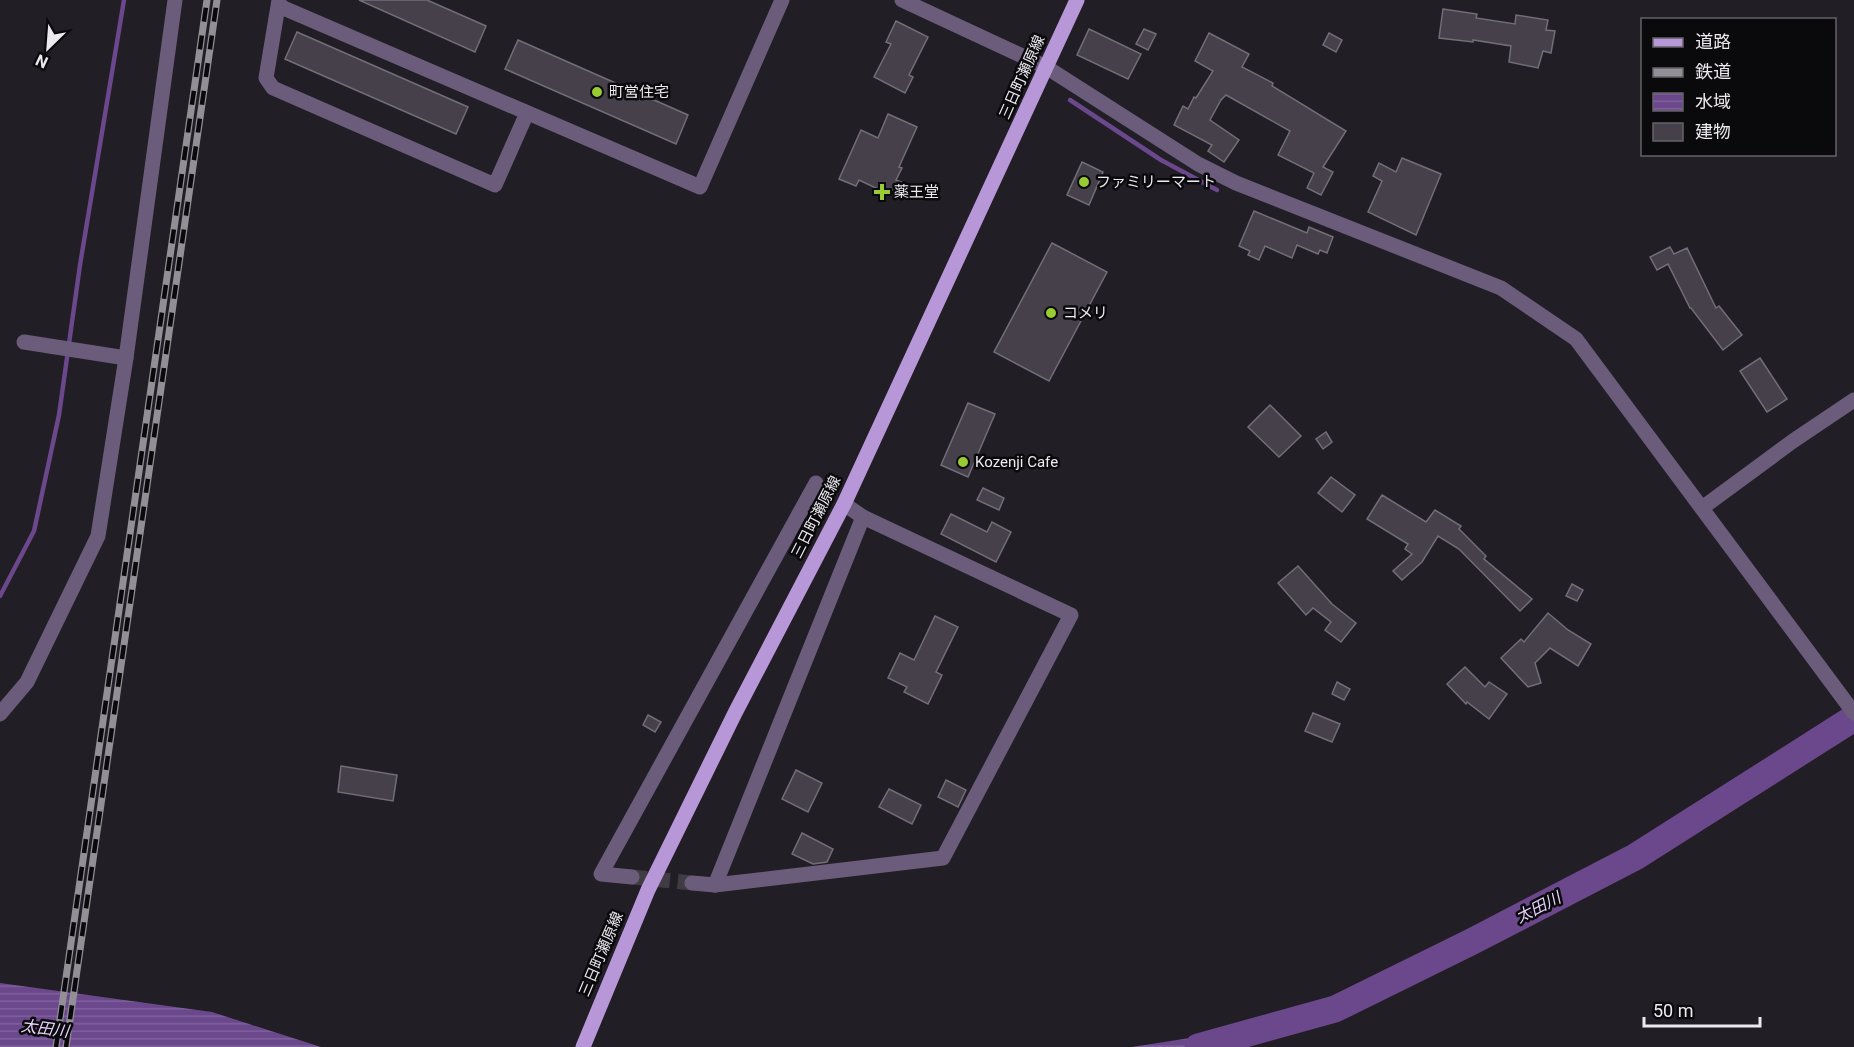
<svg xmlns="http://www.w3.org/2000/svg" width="1854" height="1047" font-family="Roboto,'Noto Sans JP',sans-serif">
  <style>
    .water { fill: url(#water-rules) }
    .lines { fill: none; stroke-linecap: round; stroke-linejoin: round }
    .stream { stroke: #6b478c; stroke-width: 4.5 }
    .river { stroke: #6b478c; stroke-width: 27 }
    .building { fill: #45404a; stroke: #726d78; stroke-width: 1.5 }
    .minor-tunnel { stroke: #403c44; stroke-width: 15; stroke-dasharray: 15 8; stroke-linecap: butt }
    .minor { stroke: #6a5c7a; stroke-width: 15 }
    .major { stroke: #b797d7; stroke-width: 15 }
    .rail-casing { stroke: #928f96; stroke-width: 7 }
    .rail { stroke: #0a090c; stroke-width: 4.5; stroke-dasharray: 14; stroke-linecap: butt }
    .poi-dot { fill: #99cb35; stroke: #0a090c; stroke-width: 2 }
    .labels { text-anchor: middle; stroke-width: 5; stroke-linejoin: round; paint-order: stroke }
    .street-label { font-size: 15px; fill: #ece9ef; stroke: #0a090c }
    .poi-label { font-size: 15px; fill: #ece9ef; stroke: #0a090c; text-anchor: start }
    .water-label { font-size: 16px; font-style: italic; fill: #e6d3fb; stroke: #0a090c }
  </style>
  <defs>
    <pattern id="water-rules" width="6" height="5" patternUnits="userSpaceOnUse" patternTransform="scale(1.5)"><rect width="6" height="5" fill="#6b478c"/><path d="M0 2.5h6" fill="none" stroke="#80629c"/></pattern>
  </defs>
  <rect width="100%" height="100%" fill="#221e26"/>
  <!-- water -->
  <g class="water">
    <polygon points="0,983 212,1012 321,1047 0,1047"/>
    <polygon points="1299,1021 1224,1047 1132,1047"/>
  </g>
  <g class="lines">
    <!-- stream -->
    <g class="stream">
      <polyline points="1070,100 1161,160 1217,190"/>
      <polyline points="0,596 34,531 59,415 80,265 124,0"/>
    </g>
    <!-- river -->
    <polyline class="river" points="1198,1047 1335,1009 1471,942 1635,857 1854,718"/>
  </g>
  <!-- building -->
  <g class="building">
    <polygon points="359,0 427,0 486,26 475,52"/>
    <polygon points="1443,9 1477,14 1476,18 1515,24 1516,15 1548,20 1546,30 1555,31 1551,53 1543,51 1538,68 1509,62 1511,46 1473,40 1473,42 1439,38"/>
    <polygon points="896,21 928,37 909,75 913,77 905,93 874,77 891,44 886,42"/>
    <polygon points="1089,29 1141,54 1128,79 1077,55"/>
    <polygon points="1144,29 1156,34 1148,50 1136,44"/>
    <polygon points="297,32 468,107 456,134 285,59"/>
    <polygon points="1209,33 1249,54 1242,67 1273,83 1272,86 1346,131 1323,167 1333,172 1321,195 1307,188 1314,173 1278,155 1290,131 1226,95 1221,100 1210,120 1239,140 1224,162 1208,151 1212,145 1174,125 1183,106 1188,109 1194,97 1196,98 1213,71 1195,61"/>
    <polygon points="1329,33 1342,40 1336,52 1323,45"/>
    <polygon points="518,40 688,115 676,144 505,69"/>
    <polygon points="888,114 917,127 899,167 902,168 896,180 906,184 899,199 859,180 856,186 839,179 861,130 878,138"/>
    <polygon points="1402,158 1441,174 1416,235 1368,212 1382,181 1373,176 1379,163 1396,172"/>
    <polygon points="1082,162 1103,172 1089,205 1067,195"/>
    <polygon points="1254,211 1307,233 1309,227 1333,237 1327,253 1320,250 1318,254 1297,245 1292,258 1265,246 1259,260 1248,255 1250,251 1239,246"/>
    <polygon points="1052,243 1107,272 1049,381 994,352"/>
    <polygon points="1670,247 1674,254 1687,248 1716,308 1719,306 1742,335 1723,350 1691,308 1690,308 1668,264 1657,270 1650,257"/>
    <polygon points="1760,358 1787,399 1767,412 1740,371"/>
    <polygon points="968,403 995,414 968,477 941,465"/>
    <polygon points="1270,405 1301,436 1279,457 1248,427"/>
    <polygon points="1326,432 1332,442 1323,449 1316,439"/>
    <polygon points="1331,477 1355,495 1342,512 1318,493"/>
    <polygon points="983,488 1004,498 999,510 977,500"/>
    <polygon points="1382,495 1426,522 1435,510 1461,526 1459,529 1486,556 1484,559 1532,599 1520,611 1459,549 1438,536 1422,562 1402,580 1393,571 1412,554 1405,549 1408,544 1367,519"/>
    <polygon points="951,514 987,532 992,522 1011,532 996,562 941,534"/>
    <polygon points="1298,566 1332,604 1356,623 1341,642 1325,630 1331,622 1313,608 1306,615 1278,583"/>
    <polygon points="1572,584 1583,590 1577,601 1566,596"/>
    <polygon points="1548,613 1568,630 1591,644 1578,666 1550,648 1535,663 1541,683 1528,687 1501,658 1521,639 1524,642"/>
    <polygon points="935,616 958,627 936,672 942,675 928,704 904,692 907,687 888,678 900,653 914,660"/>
    <polygon points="1465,667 1485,687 1489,682 1507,694 1489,719 1467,702 1466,704 1447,684"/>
    <polygon points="1337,682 1350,689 1344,700 1332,694"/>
    <polygon points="1313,713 1340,724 1332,742 1305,731"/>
    <polygon points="648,715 661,722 655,732 643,725"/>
    <polygon points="341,766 397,775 393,801 338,792"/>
    <polygon points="796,770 822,783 808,812 782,799"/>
    <polygon points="946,780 966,790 958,807 938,797"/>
    <polygon points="889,789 921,805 912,824 879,807"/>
    <polygon points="802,833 833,849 827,862 813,864 792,854"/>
  </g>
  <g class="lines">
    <!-- minor-tunnel -->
    <polyline class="minor-tunnel" points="632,877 692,883"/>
    <!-- minor -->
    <g class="minor">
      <polyline points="279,0 266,78 273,88 495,185 527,113"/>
      <polyline points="902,0 1046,67 1198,164 1236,183 1501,288 1576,339 1854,713"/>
      <polyline points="279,6 700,187 782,0"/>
      <polyline points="24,342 126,358"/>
      <polyline points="1702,508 1793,441 1854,400"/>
      <polyline points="0,714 27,682 98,536 126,358 175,0"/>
      <polyline points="632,877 601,874 816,483"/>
      <polyline points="692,883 715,885 943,858 1071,615 863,517 844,504"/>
      <polyline points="715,885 863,517"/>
    </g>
    <!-- major -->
    <polyline class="major" points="583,1047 648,890 735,713 844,504 1077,0"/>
    <defs>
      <g id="rail">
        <polyline points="56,1047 207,0"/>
        <polyline points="66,1047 217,0"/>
      </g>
    </defs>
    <!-- rail casing -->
    <use href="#rail" class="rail-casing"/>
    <!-- rail -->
    <use href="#rail" class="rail"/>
  </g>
  <!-- markers -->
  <g class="poi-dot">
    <circle cx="597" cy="92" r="6"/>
    <circle cx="1084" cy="182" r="6"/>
    <path d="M879 183h6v6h6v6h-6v6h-6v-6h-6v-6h6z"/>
    <circle cx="1051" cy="313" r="6"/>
    <circle cx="963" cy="462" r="6"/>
  </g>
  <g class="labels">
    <!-- street labels -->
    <g class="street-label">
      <text transform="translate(1022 77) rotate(-66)" y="5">三日町瀬原線</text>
      <text transform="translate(816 517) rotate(-63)" y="5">三日町瀬原線</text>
      <text transform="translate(601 954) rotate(-67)" y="5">三日町瀬原線</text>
    </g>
    <!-- poi labels -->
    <g class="poi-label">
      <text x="609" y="97">町営住宅</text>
      <text x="1096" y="187">ファミリーマート</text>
      <text x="894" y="197">薬王堂</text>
      <text x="1063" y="318">コメリ</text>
      <text x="975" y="467">Kozenji Cafe</text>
    </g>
    <!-- water labels -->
    <g class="water-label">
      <text transform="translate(1538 907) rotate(-27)" y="6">太田川</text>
      <text transform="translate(45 1028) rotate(7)" y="6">太田川</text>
    </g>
  </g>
  <!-- legend -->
  <rect x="1641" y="18" width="195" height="138" fill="#0a090c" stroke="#646367" stroke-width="1.5"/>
  <rect x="1653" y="38" width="30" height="9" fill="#b797d7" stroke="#646367" stroke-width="1.5"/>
  <text x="1695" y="48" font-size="18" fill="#ece9ef">道路</text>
  <rect x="1653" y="68" width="30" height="9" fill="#928f96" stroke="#646367" stroke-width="1.5"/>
  <text x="1695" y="78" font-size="18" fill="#ece9ef">鉄道</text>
  <rect x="1653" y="93" width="30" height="18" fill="url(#water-rules)" stroke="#646367" stroke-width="1.5"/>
  <text x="1695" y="108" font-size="18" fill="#ece9ef">水域</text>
  <rect x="1653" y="123" width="30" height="18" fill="#45404a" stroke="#646367" stroke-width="1.5"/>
  <text x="1695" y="138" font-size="18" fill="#ece9ef">建物</text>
  <!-- north arrow -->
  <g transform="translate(48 48) rotate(205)" stroke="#0a090c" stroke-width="4.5" paint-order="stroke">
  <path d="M0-4.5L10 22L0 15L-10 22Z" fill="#ece9ef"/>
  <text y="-9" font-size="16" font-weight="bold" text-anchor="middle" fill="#ece9ef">N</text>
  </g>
  <!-- scale -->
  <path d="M1644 1017v9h116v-9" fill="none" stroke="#ece9ef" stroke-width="3"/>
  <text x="1653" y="1017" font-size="18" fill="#ece9ef" stroke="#0a090c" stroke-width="4.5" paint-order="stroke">50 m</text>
</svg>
